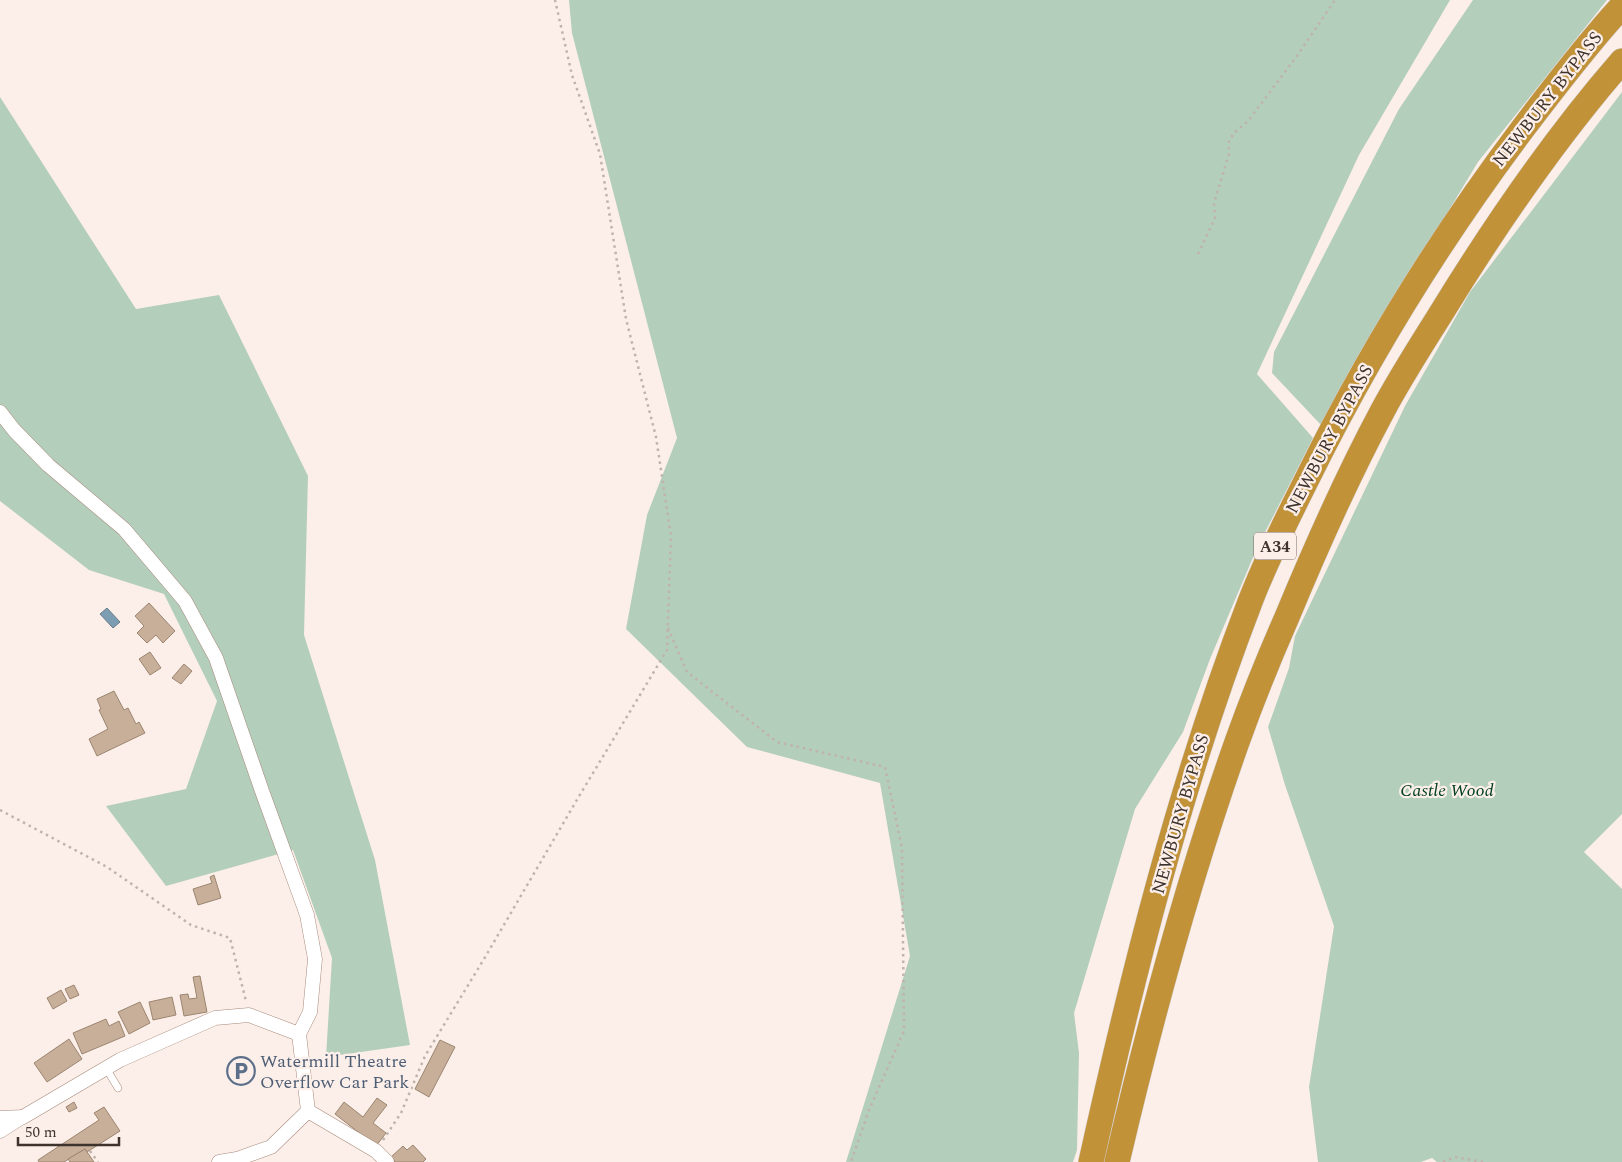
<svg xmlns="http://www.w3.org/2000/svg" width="1622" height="1162" font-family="Spectral,serif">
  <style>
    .green { fill: #b4cebc }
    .water { fill: #7c9db2; stroke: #6a7d8a }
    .building { fill: #c8af9a; stroke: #9c8570 }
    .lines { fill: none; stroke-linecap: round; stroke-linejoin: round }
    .lane-casing { stroke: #a6897b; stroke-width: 8 }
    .street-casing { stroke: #a6897b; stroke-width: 15 }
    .highway-casing { stroke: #d1cecd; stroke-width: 26 }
    .path { stroke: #bfb3ad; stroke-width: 2.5; stroke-dasharray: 2.5 4; stroke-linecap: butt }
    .lane { stroke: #fff; stroke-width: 7 }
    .street { stroke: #fff; stroke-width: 14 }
    .highway { stroke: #c29239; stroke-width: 25 }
    .labels { text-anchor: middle; stroke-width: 4.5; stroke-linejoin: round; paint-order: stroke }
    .shield { fill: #fcefe9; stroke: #786b65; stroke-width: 1 }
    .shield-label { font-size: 16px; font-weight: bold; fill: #3f332d }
    .street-label { font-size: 18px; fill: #3f332d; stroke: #fcefe9 }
    .park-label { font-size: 18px; font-style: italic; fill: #034021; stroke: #fcefe9 }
    .service-label { font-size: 18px; fill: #4e5e75; stroke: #fcefe9; text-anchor: start }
  </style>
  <rect width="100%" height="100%" fill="#fcefe9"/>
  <!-- green -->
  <g class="green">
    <polygon points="569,0 1450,0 1359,155 1257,374 1313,438 1257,548 1210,659 1183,732 1135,809 1074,1013 1079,1053 1077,1150 1073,1162 846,1162 910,956 880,783 747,747 626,629 647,515 677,438 572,33"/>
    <polygon points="1473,0 1607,0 1478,162 1356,364 1321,425 1272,373 1274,352 1399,109"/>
    <polygon points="1622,92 1622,814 1584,852 1622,889 1622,1162 1437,1162 1432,1158 1421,1162 1318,1162 1309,1087 1334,926 1285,785 1268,727 1289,668 1295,636 1405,406 1470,292"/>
    <polygon points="0,97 136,309 219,295 308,476 304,635 375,860 410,1045 326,1057 332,958 293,850 166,886 106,806 186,789 217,701 164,594 89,570 0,501"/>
  </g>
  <!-- water -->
  <polygon class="water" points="107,608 120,622 113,628 100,614"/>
  <!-- building -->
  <g class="building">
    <polygon points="149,603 175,631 163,643 156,635 147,643 137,633 144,626 135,616"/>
    <polygon points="150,652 161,668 150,675 139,659"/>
    <polygon points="184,664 192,671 181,684 172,678"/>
    <polygon points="114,691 124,710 128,708 136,724 139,722 145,733 97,756 89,739 108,729 99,710 101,709 97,699"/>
    <polygon points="214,875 221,898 198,905 193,889 212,883 210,877"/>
    <polygon points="200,976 207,1012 184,1016 180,995 188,994 189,999 197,998 193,977"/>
    <polygon points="74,985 79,995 70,999 65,989"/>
    <polygon points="61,990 67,1001 53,1009 47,998"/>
    <polygon points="172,997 176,1015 153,1020 149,1002"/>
    <polygon points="140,1002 150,1023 129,1034 118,1012"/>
    <polygon points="106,1019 109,1026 119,1021 125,1036 82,1054 73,1033"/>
    <polygon points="69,1039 82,1059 47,1082 34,1063"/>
    <polygon points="440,1040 455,1047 429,1097 415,1089"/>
    <polygon points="377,1098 387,1105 373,1123 386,1133 376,1146 335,1114 344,1102 363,1117"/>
    <polygon points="74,1102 77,1108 69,1112 66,1107"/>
    <polygon points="104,1107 120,1131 87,1152 85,1149 64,1162 39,1162 38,1160 99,1120 94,1113"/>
    <polygon points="413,1145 426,1159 423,1162 395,1162 391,1157 403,1146 407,1150"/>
    <polygon points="85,1149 94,1162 70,1162 68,1159"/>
  </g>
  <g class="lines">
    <defs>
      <polyline id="lane" points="106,1068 118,1088"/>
      <g id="street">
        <polyline points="0,412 14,430 48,465 124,529 185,601 216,658 262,791 307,915 315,959 310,1012 299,1034"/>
        <polyline points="299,1034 308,1111 376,1151 387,1162"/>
        <polyline points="0,1118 23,1117 120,1060 215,1018 249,1015 299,1034"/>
        <polyline points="0,1131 22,1117"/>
        <polyline points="219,1162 237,1159 271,1147 308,1111"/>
      </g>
      <g id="highway">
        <path d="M1091,1162C1133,972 1180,784 1250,602C1266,560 1287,519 1307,479C1368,355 1441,237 1524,127C1555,86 1587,44 1622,6"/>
        <path d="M1117,1162C1150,1021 1188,880 1237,742C1252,700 1269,658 1287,617C1316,547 1347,477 1383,410C1400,378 1420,347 1440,315C1494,227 1554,139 1622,61"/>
      </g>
    </defs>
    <!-- lane casing -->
    <use href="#lane" class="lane-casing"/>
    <!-- street casing -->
    <use href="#street" class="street-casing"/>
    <!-- highway casing -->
    <use href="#highway" class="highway-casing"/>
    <!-- path -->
    <g class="path">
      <polyline points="1198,254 1215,218 1214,203 1229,154 1229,141 1234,133 1248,121 1297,56 1335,0"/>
      <polyline points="668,628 687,672 777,742 885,767 902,848 904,1031 869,1110 851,1162"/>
      <polyline points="0,810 107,867 191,925 230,938 246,1001"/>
      <polyline points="383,1140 401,1113 425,1056 484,959 578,798 667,650 671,536 656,437 626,319 600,154 572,75 555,0"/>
      <polyline points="90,1151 98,1162"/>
      <polyline points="1443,1162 1455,1157 1483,1162"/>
    </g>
    <!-- lane -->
    <use href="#lane" class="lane"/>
    <!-- street -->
    <use href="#street" class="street"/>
    <!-- highway -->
    <use href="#highway" class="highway"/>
  </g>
  <!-- icons -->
  <defs>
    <symbol id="parking-ring" viewBox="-11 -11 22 22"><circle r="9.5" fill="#fcefe9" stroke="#5c6f8a" stroke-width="1.5"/><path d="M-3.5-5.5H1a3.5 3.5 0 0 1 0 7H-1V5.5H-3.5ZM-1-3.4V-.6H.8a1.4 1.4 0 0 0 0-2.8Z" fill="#5c6f8a"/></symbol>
  </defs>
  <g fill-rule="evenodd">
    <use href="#parking-ring" x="225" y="1055" width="32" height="32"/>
  </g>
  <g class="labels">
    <!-- shield labels -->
    <rect class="shield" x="1254" y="532.5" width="42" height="27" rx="4"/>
    <g class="shield-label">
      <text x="1275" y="552">A34</text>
    </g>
    <!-- street labels -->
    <g class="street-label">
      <text transform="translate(1547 99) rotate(-52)" y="6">NEWBURY BYPASS</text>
      <text transform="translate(1329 439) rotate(-62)" y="6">NEWBURY BYPASS</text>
      <text transform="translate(1180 814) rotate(-74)" y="6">NEWBURY BYPASS</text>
    </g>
    <!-- park labels -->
    <g class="park-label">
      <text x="1447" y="796">Castle Wood</text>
    </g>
    <!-- service labels -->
    <g class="service-label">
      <text x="260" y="1067">Watermill Theatre<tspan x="260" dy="21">Overflow Car Park</tspan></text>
    </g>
  </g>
  <!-- scale -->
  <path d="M18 1137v8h101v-8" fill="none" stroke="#3f332d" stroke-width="2.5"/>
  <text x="25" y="1137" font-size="15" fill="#3f332d" stroke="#fcefe9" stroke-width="4" paint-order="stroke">50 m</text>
</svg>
